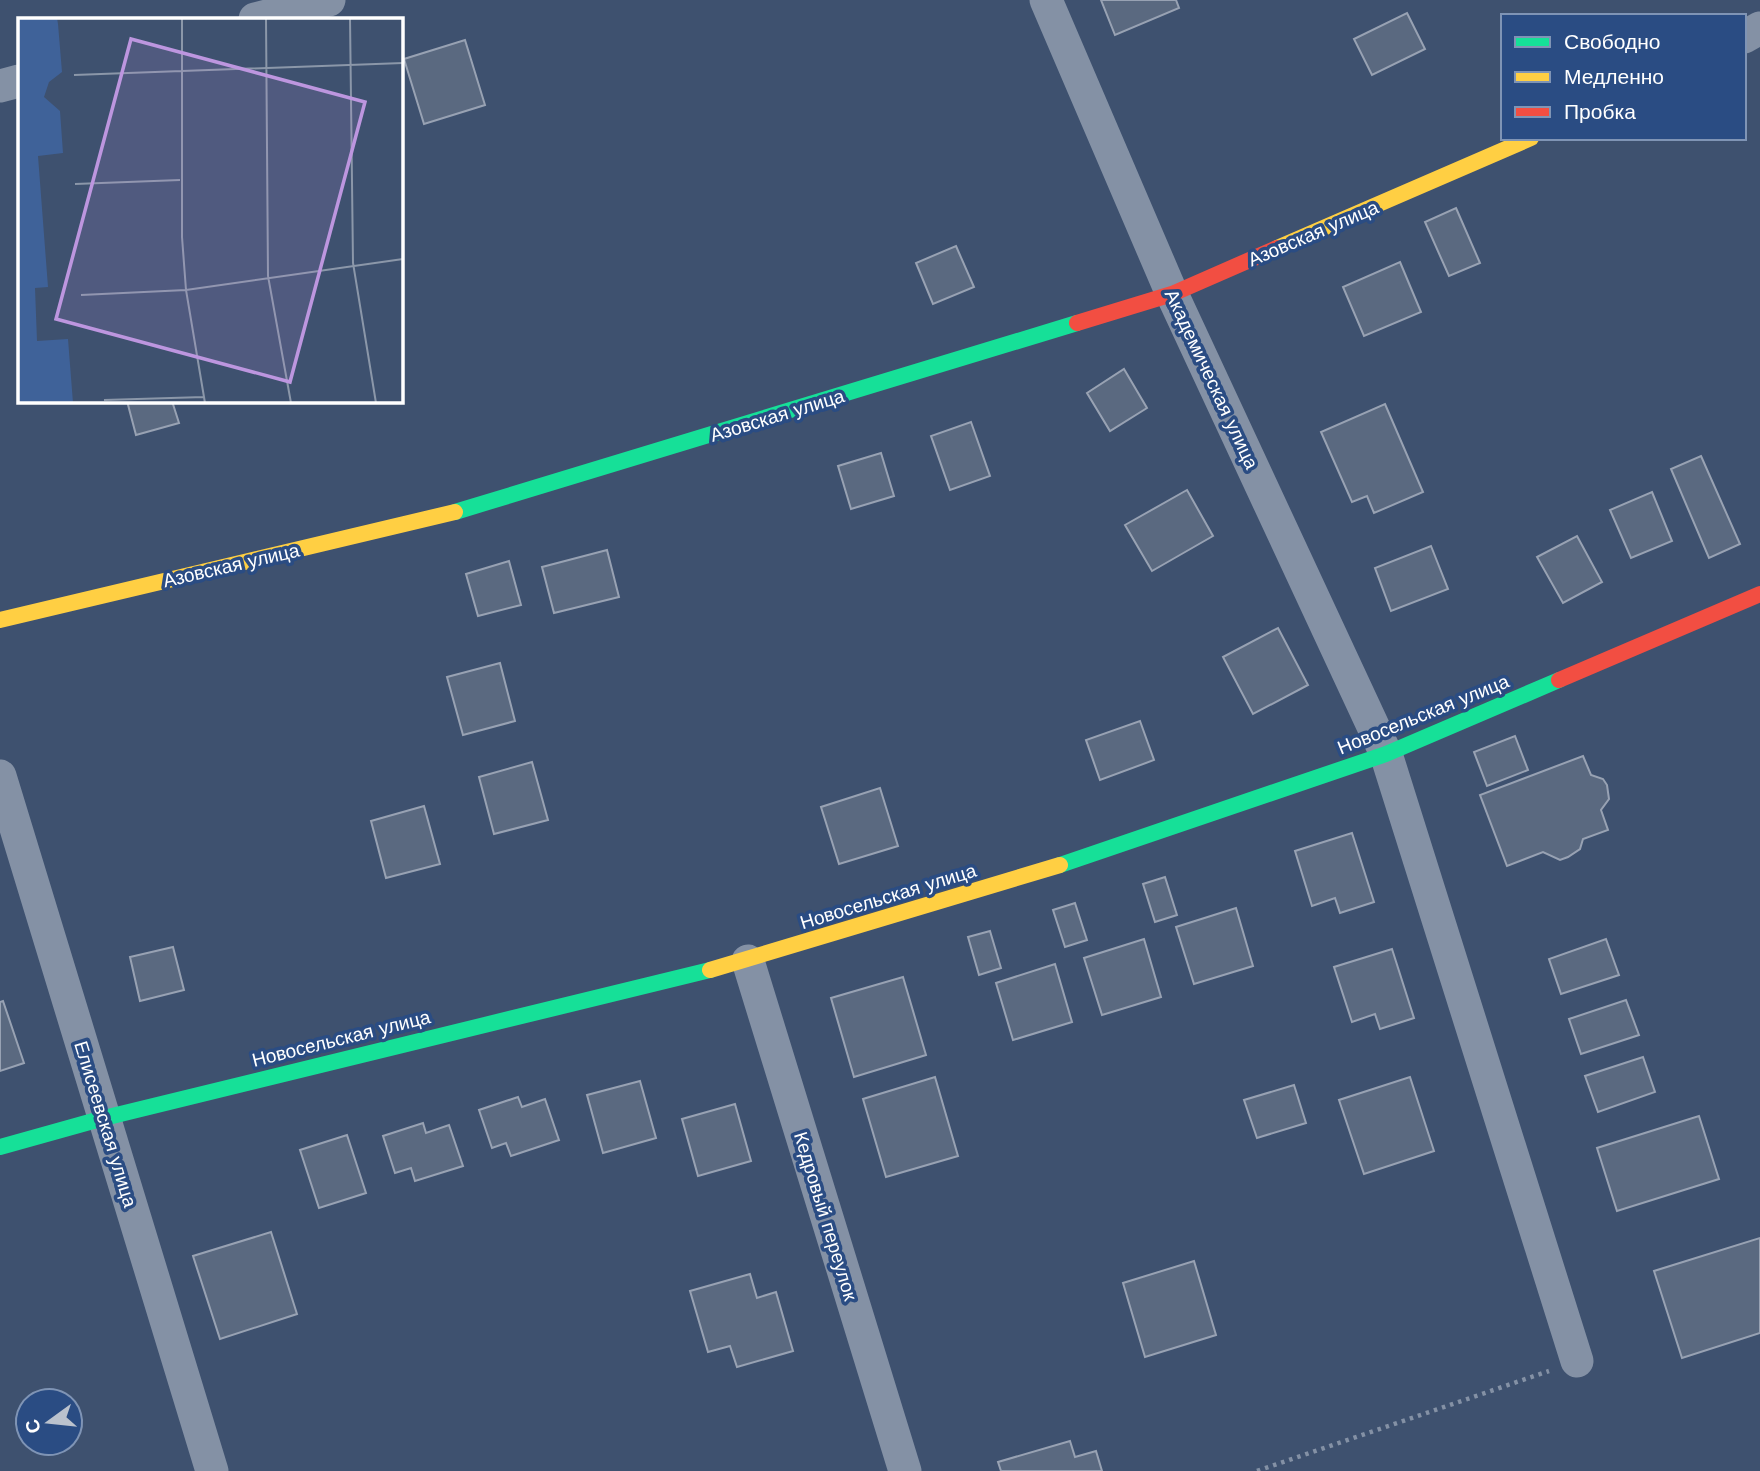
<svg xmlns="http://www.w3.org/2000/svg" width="1760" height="1471" font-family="'Work Sans',sans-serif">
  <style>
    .building { fill: #5a6980; stroke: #98a2b3; stroke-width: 2 }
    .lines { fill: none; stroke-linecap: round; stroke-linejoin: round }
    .path { stroke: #8491a5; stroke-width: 4.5; stroke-dasharray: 3.5 5; stroke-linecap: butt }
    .street { stroke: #8491a5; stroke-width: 33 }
    .fast { stroke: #16e098; stroke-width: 16 }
    .slow { stroke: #ffcf43; stroke-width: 16 }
    .jam { stroke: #f24e42; stroke-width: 16 }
    .labels { text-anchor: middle; stroke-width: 7; stroke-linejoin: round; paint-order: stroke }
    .street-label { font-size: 19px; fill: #fff; stroke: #2a4c83 }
    .inset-road { fill: none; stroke: #8b97a9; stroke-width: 2 }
    .view { fill: #bd96df; fill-opacity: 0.15; stroke: #bd96df; stroke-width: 3.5 }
    .inset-edge { fill: none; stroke: #fff; stroke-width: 3.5 }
  </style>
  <rect width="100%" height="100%" fill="#3e516f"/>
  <!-- building -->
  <g class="building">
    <polygon points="1101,0 1176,0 1179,8 1115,35"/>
    <polygon points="1407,13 1425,49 1372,75 1354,39"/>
    <polygon points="465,40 485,105 424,124 404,59"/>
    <polygon points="1456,208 1480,263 1449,276 1425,222"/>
    <polygon points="956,246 974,287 933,304 916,263"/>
    <polygon points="1400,262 1421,312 1364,336 1343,287"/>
    <polygon points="1124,369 1147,408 1110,431 1087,393"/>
    <polygon points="127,401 172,401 179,423 136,435"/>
    <polygon points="1385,404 1423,492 1374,513 1367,496 1352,502 1321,432"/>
    <polygon points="971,422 990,476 950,490 931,436"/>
    <polygon points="881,453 894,496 851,509 838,466"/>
    <polygon points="1701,456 1740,544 1709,558 1671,469"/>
    <polygon points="1187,490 1213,536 1152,571 1125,525"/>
    <polygon points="1652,492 1672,541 1631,558 1610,510"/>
    <polygon points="1577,536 1602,582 1563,603 1537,557"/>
    <polygon points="1431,546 1448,589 1391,611 1375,568"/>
    <polygon points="607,550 619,597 554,613 542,567"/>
    <polygon points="509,561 521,605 478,616 466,574"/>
    <polygon points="1278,628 1308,685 1253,714 1223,657"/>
    <polygon points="500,663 515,721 463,735 447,677"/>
    <polygon points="1140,721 1154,760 1100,780 1086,740"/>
    <polygon points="1515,736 1528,770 1487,786 1474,752"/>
    <polygon points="1583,756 1591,775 1603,779 1607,785 1609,799 1601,810 1608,830 1583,839 1580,849 1568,857 1560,860 1543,852 1507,866 1480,795"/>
    <polygon points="532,762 548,820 494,834 479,777"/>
    <polygon points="880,788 898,846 839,864 821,807"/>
    <polygon points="424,806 440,864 386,878 371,821"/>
    <polygon points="1352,833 1374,902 1340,913 1335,898 1312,906 1295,851"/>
    <polygon points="1165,877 1177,915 1155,922 1143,884"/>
    <polygon points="1075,903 1087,940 1065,947 1053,910"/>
    <polygon points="1236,908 1253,966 1194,984 1176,927"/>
    <polygon points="990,931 1001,968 979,975 968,937"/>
    <polygon points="1144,939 1161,997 1102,1015 1084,958"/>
    <polygon points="1606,939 1619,975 1561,994 1549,959"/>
    <polygon points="173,947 184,990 140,1001 130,957"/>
    <polygon points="1392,949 1414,1018 1380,1029 1375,1014 1352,1022 1334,967"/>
    <polygon points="1055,964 1072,1022 1013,1040 996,983"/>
    <polygon points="903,977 926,1055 854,1077 831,998"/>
    <polygon points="1626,1000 1639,1035 1581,1054 1569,1019"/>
    <polygon points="3,1001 24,1063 0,1071 0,1002"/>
    <polygon points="1643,1057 1655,1092 1598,1112 1585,1076"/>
    <polygon points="935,1077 958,1156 886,1177 863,1099"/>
    <polygon points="1410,1077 1434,1151 1364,1174 1339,1100"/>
    <polygon points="640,1081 656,1138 603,1153 587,1095"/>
    <polygon points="1294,1085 1306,1123 1257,1138 1244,1100"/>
    <polygon points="518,1097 522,1107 545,1099 559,1140 511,1156 506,1143 492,1148 479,1110"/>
    <polygon points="735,1104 751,1161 698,1176 682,1119"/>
    <polygon points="1699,1116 1719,1179 1617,1211 1597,1148"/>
    <polygon points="423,1123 426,1133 449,1125 463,1166 415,1181 411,1168 395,1173 383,1136"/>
    <polygon points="347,1135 366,1193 319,1208 300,1150"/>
    <polygon points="271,1232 297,1314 220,1339 193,1256"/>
    <polygon points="1760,1238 1760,1333 1682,1358 1654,1271"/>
    <polygon points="1194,1261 1216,1335 1145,1357 1123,1283"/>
    <polygon points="750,1274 757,1298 776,1292 793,1351 737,1367 730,1346 708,1352 690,1291"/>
    <polygon points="1070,1441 1075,1457 1096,1451 1102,1471 1001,1471 998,1462"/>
  </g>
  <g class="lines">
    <!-- path -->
    <polyline class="path" points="1257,1471 1549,1371"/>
    <!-- street -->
    <g class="street">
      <polyline points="1046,0 1172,294 1386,754 1577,1361"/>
      <polyline points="255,19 329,0"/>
      <polyline points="1744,37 1760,28"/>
      <polyline points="0,86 19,81"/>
      <polyline points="0,776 212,1471"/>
      <polyline points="748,961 905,1471"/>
    </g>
    <!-- fast -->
    <g class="fast">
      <polyline points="455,512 1077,323"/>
      <polyline points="1060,865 1386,754 1559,680"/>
      <polyline points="0,1147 104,1118 710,970"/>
    </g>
    <!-- slow -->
    <g class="slow">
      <polyline points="1277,248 1531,138"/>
      <polyline points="0,620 455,512"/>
      <polyline points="710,970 1060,865"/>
    </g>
    <!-- jam -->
    <g class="jam">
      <polyline points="1077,323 1172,294 1277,248"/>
      <polyline points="1559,680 1760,594"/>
    </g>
  </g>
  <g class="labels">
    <!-- street labels -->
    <g class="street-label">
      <text transform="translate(1313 233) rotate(-23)" y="7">Азовская улица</text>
      <text transform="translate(1212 379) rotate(65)" y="7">Академическая улица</text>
      <text transform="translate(777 415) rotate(-17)" y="7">Азовская улица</text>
      <text transform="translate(231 565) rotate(-13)" y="7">Азовская улица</text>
      <text transform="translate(1423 714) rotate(-22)" y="7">Новосельская улица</text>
      <text transform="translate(888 896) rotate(-17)" y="7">Новосельская улица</text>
      <text transform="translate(341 1038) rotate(-14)" y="7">Новосельская улица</text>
      <text transform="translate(106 1124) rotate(73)" y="7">Елисеевская улица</text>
      <text transform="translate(826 1216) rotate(73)" y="7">Кедровый переулок</text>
    </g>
  </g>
  <!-- overview -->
  <g transform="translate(18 18)">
    <rect width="385" height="385" fill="#3e516f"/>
    <path d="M0,0H39L40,6L44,54L31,64L26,79L42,93L45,135L20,138L30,269L17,270L19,323L50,321L55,385H0Z" fill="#3f6299"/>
    <path class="inset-road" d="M164,0V219L168,272L187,385M248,0L250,258L273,385M332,0L335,245L358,385M56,57L385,45M57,166L162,162M63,277L168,272L385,241M86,382L186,379"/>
    <path class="view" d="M113,21L347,84L272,364L38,301Z"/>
    <rect width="385" height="385" class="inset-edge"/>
  </g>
  <!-- legend -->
  <rect x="1501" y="14" width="245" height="126" fill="#2a4c83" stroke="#7f94b5" stroke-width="2"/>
  <rect x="1515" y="37" width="35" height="10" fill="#16e098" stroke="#7f94b5" stroke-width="2"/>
  <text x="1564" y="49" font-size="21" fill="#ffffff">Свободно</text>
  <rect x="1515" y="72" width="35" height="10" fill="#ffcf43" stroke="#7f94b5" stroke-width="2"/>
  <text x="1564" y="84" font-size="21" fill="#ffffff">Медленно</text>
  <rect x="1515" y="107" width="35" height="10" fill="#f24e42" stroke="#7f94b5" stroke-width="2"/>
  <text x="1564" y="119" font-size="21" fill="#ffffff">Пробка</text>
  <!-- north arrow -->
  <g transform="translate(49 1422) rotate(255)"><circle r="33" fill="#2a4c83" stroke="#7f94b5" stroke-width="2"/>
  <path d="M0-5L12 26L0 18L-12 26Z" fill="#bbc2cd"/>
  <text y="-10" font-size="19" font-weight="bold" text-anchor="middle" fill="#ffffff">С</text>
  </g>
</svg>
